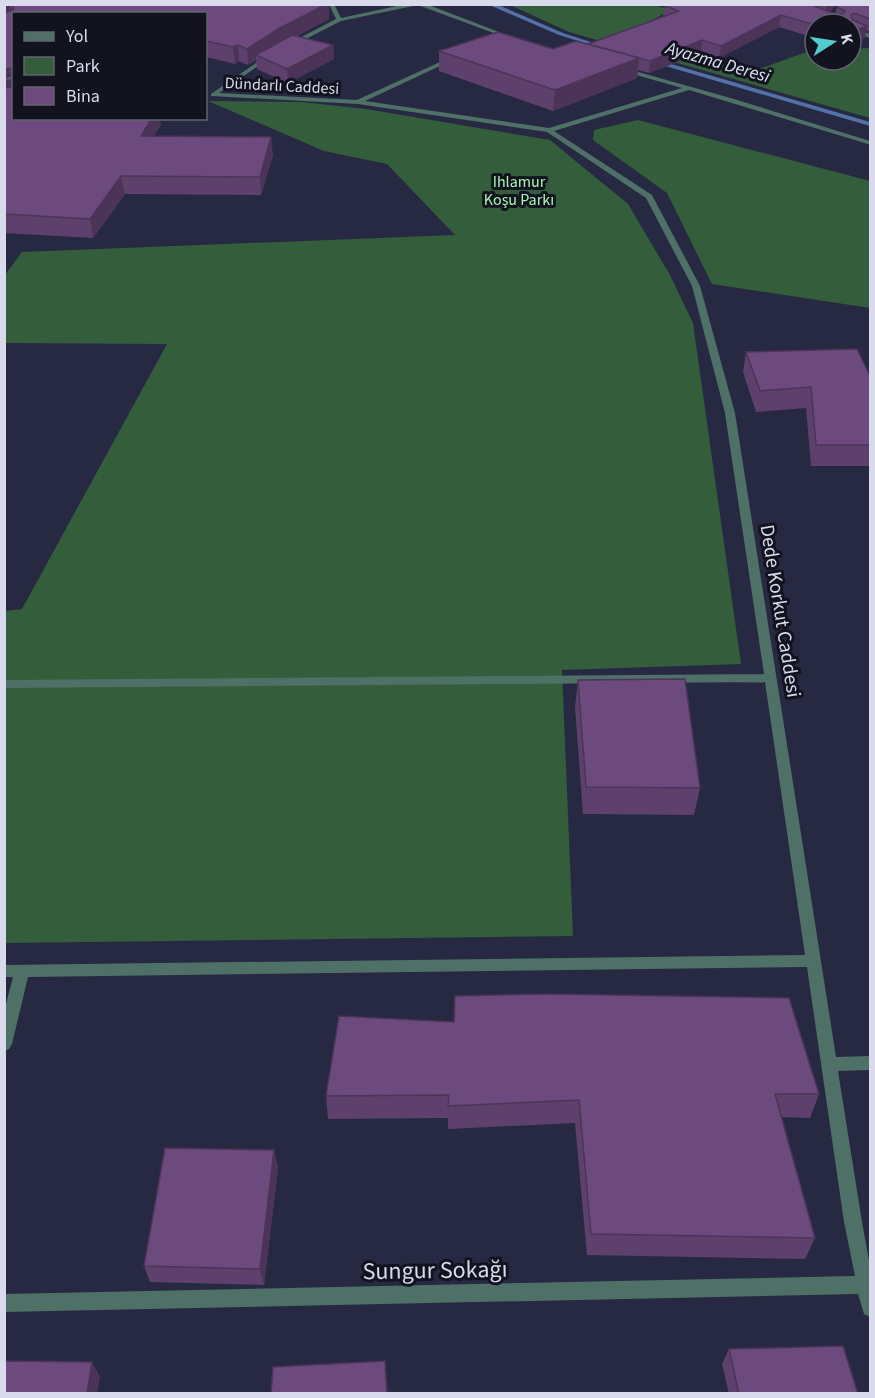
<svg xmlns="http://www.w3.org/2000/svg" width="875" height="1398" font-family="'Source Sans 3',sans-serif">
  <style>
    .green { fill: #335d3b }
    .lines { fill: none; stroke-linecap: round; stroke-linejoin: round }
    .stream { fill: #5271a6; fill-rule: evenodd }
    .minor { fill: #4f7066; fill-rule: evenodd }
    .tertiary { fill: #4f7066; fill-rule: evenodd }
    .wall { fill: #5e406c }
    .shaded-wall { fill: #4c3458 }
    .building { fill: #6d4a7e; stroke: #4c3458; stroke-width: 1.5 }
    .labels { text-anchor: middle; stroke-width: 6; stroke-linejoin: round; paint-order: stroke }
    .far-street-label { font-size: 16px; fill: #d9dbed; stroke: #12131f }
    .far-park-label { font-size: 16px; fill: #a7f7b4; stroke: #12131f }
    .far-water-label { font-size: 18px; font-style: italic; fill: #dbe4f4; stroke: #12131f }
    .street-label { font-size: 20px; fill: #d9dbed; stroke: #12131f }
    .near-street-label { font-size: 24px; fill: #d9dbed; stroke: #12131f }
  </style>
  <rect width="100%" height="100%" fill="#272943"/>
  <!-- green -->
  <g class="green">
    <polygon points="510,5 655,5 670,10 649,22 635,37 751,72 815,49 815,60 851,60 851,49 870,48 870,118 569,32"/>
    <polygon points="208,101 302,102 366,109 550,140 628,204 670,275 693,323 741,664 562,670 573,936 5,943 5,611 22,609 167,344 5,343 5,275 22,252 455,235 387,164 324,151"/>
    <polygon points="638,120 870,181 870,308 712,284 667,193 593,140 594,130"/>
  </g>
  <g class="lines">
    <!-- stream -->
    <g class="stream">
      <polygon points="487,4 496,4 563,33 609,48 604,49 559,35"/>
      <polygon points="654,59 870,122 870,126 652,62"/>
    </g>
    <!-- minor -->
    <g class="minor">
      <polygon points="329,4 334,4 341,18 406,4 426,4 512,37 507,38 418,5 341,21 292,46 288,46 288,44 336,19"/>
      <polygon points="269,54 271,57 219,93 357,100 453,56 455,59 365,101 549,128 682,88 622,71 624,68 734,99 870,141 870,145 868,144 689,90 554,131 652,195 700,286 735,413 836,1057 870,1056 870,1070 838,1071 862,1222 870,1266 870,1317 864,1314 858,1294 4,1312 4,1294 855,1276 844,1222 807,967 28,977 12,1044 9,1049 4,1051 4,1012 13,977 4,977 4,965 805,955 765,682 4,688 4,680 764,674 725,413 692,286 646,198 547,132 358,104 211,96 211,94"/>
    </g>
    <!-- tertiary -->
    <polygon class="tertiary" points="851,27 870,34 870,38 851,31"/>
  </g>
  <!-- wall -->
  <g class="wall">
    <polygon points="4,4 329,4 329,19 297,36 333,45 334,59 288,83 257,69 256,60 248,65 239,61 235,64 206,57 206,14 14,118 161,124 154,136 273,155 261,195 125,194 93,238 4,233"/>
    <polygon points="670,4 837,4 829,12 835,14 837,7 870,4 870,32 866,30 865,38 851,44 851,24 815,24 815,38 779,27 719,58 701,53 649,73 638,70 637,78 553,111 439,71 439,51 553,49 588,44 663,16 665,6"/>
    <polygon points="746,352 870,376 870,466 811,466 806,408 756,412 743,372"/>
    <polygon points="578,680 700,788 694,815 583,814 575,707"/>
    <polygon points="339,1016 819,1094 810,1118 781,1117 815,1238 805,1259 587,1255 575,1123 448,1129 448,1118 328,1119 326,1096"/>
    <polygon points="274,1150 278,1168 264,1285 150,1282 144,1266"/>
    <polygon points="729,1349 858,1394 729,1394 722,1364"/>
  </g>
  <!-- shaded-wall -->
  <g class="shaded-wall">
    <polygon points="10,4 13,18 4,22 4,5"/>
    <polygon points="327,4 329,4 329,19 279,45 256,55 256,60 248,65 247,49 278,29"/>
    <polygon points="827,4 837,4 825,16"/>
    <polygon points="781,15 779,27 719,58 721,46"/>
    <polygon points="867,26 865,38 851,44 851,32"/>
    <polygon points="702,40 701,53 649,73 650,61"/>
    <polygon points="238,45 239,61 235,64 233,47"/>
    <polygon points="333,45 334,59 288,83 287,69"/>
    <polygon points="639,58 637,78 553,111 555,90"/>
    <polygon points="10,68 13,85 4,98 4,70"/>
    <polygon points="152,118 160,118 161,124 144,154 141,136"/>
    <polygon points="271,137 273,155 261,195 260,177"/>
    <polygon points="121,176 125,194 93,238 90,219"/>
    <polygon points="274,1150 278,1168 264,1285 260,1269"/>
    <polygon points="92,1362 100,1377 97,1394 87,1394"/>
  </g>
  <!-- building -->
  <g class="building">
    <polygon points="13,4 327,4 278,29 247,49 238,45 233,47 206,41 206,14 14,14 14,118 152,118 141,136 271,137 260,177 121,176 90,219 4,214 4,88 12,87 12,80 4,81 4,79 12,75 13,70 10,68 4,70 4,13 13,10"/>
    <polygon points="670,4 809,4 835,14 843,14 845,11 837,7 839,4 870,4 870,19 854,13 851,15 852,20 867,26 851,32 851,24 815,24 815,25 781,15 721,46 702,40 650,61 588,44 679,11 665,6"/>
    <polygon points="498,32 553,49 576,41 639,58 555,90 439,51"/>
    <polygon points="292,35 333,45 287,69 256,55"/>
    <polygon points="857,349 870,376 870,445 816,445 811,387 760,391 746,352"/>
    <polygon points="685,679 700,788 586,787 578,680"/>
    <polygon points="546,994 789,998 819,1094 775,1094 815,1238 591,1234 579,1100 448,1106 449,1095 326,1096 339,1016 454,1022 455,996"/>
    <polygon points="165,1148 274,1150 260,1269 144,1266"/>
    <polygon points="843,1346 858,1394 739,1394 729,1349"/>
    <polygon points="4,1361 92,1362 87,1394 4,1394"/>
    <polygon points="385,1361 387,1394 271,1394 273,1367"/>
  </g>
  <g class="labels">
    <!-- far-street labels -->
    <g class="far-street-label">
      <text transform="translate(282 85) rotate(3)" y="6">Dündarlı Caddesi</text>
    </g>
    <!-- far-park labels -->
    <g class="far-park-label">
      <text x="519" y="187">Ihlamur<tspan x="519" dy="18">Koşu Parkı</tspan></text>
    </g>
    <!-- far-water labels -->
    <g class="far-water-label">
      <text transform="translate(718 62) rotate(16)" y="6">Ayazma Deresi</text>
    </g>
    <!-- street labels -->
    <g class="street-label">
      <text transform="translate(781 611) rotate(81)" y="7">Dede Korkut Caddesi</text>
    </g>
    <!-- near-street labels -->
    <g class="near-street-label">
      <text transform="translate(435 1270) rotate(-1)" y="8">Sungur Sokağı</text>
    </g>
  </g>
  <!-- border -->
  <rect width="875" height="1398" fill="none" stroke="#d9dbed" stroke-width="12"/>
  <!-- legend -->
  <rect x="12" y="12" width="195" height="108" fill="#12131f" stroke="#626371" stroke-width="1.5"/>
  <rect x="24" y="32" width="30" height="9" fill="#4f7066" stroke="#626371" stroke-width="1.5"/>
  <text x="66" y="42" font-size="18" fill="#d9dbed">Yol</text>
  <rect x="24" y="57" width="30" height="18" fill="#335d3b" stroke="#626371" stroke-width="1.5"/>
  <text x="66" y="72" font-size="18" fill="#d9dbed">Park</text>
  <rect x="24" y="87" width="30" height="18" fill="#6d4a7e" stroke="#626371" stroke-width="1.5"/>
  <text x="66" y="102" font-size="18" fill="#d9dbed">Bina</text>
  <!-- north arrow -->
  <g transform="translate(833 42) rotate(78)"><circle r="28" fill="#12131f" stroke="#626371" stroke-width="1.5"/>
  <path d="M0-4.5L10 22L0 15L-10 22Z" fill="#52cdcd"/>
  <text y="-9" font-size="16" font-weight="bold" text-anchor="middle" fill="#d9dbed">K</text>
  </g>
</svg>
